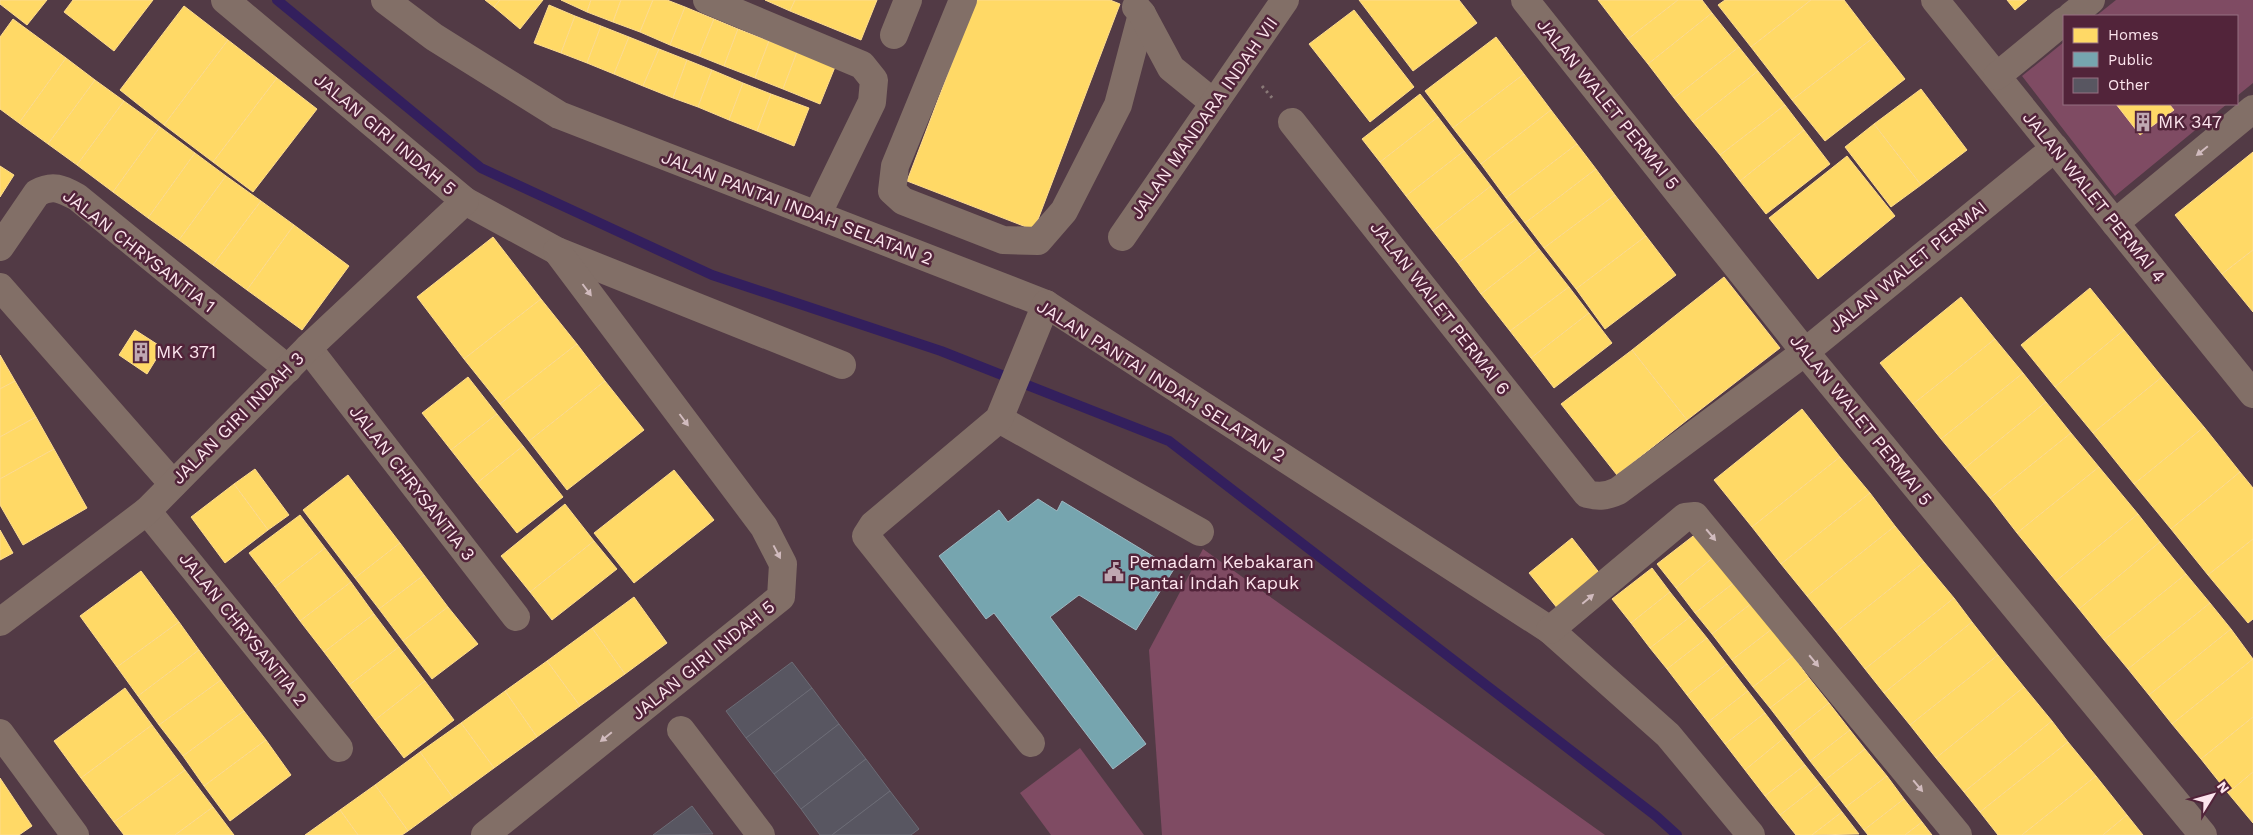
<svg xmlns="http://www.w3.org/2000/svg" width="2253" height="835" font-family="'Work Sans',sans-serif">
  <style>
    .green { fill: #7f4b63 }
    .homes { fill: #ffd966; stroke: #fedc8e }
    .public { fill: #76a5af; stroke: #9eb8c2 }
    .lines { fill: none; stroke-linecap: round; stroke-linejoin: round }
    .stream { stroke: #331f5d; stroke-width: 10 }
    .building { fill: #585661; stroke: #6c6c76 }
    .path { stroke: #897977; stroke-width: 3; stroke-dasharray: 2.5 4; stroke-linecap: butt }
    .minor { stroke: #826f67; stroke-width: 28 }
    .oneway { fill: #d1bbbe }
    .labels { text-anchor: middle; stroke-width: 5; stroke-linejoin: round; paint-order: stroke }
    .street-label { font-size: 18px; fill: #fce4ed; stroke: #52243a }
    .poi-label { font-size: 18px; fill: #fce4ed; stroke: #52243a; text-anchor: start }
  </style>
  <rect width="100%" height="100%" fill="#523a45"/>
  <!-- green -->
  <g class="green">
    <polygon points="2116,0 2253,0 2253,83 2237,96 2237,16 2096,16"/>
    <polygon points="2064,42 2064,104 2227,104 2115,196 2022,76"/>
    <polygon points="1203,549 1605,835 1162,835 1149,650"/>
    <polygon points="1080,748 1144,835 1051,835 1020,793"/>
  </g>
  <!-- homes -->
  <g class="homes">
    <polygon points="0,0 47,0 27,25 0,4"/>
    <polygon points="73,0 153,0 114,51 64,12"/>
    <polygon points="485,0 500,0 494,7"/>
    <polygon points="500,0 543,0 520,29 494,7"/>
    <polygon points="561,0 591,0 587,12"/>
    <polygon points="591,0 621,0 613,22 587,12"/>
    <polygon points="621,0 653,0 640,32 613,22"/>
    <polygon points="653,0 667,0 685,7 670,45 640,32"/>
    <polygon points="765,0 795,0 790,11"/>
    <polygon points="795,0 877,0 861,40 790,11"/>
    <polygon points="976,0 1110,0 1120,4 1034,230 907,181"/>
    <polygon points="1359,0 1459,0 1477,23 1413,71"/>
    <polygon points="1598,0 1678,0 1628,39"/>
    <polygon points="1678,0 1702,0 1712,13 1648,64 1628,39"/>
    <polygon points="1725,0 1811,0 1751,47 1718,5"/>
    <polygon points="1811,0 1844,0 1873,38 1792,100 1751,47"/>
    <polygon points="2007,0 2027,0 2015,10"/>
    <polygon points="549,5 575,16 561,53 534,43"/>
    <polygon points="184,6 228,40 164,125 120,90"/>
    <polygon points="685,7 714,19 699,56 670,45"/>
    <polygon points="1354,10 1414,87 1370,122 1309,44"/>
    <polygon points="1712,13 1739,47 1674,98 1648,64"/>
    <polygon points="575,16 601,26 587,63 561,53"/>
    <polygon points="13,19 66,58 19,123 0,109 0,37"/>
    <polygon points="714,19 738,29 724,66 699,56"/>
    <polygon points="601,26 629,37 614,74 587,63"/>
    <polygon points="738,29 769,41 755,78 724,66"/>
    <polygon points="629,37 659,49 643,86 614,74"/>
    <polygon points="1496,37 1524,74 1453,128 1425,91"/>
    <polygon points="1873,38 1905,79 1825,141 1792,100"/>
    <polygon points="228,40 277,78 213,162 164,125"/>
    <polygon points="769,41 797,52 783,89 755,78"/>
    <polygon points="1739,47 1758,71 1693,122 1674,98"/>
    <polygon points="659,49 687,60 673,98 643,86"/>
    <polygon points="797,52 835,67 820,104 783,89"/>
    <polygon points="66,58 95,80 48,144 19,123"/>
    <polygon points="687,60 712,70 698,107 673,98"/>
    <polygon points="712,70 743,83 729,120 698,107"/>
    <polygon points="1758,71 1785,105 1720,155 1693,122"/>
    <polygon points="1524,74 1551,110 1481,164 1453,128"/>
    <polygon points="277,78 317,109 253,192 213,162"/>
    <polygon points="95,80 124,101 77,165 48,144"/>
    <polygon points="743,83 771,94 757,131 729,120"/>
    <polygon points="1921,89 1967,150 1921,185 1874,124"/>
    <polygon points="771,94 809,108 794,146 757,131"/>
    <polygon points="1420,94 1438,117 1380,162 1362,139"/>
    <polygon points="124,101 160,127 113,192 77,165"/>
    <polygon points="2116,104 2169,104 2174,110 2140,135"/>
    <polygon points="1785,105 1804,130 1740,181 1720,155"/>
    <polygon points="1551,110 1577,144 1506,198 1481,164"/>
    <polygon points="1438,117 1464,151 1406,196 1380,162"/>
    <polygon points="1874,124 1921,185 1891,207 1845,147"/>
    <polygon points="160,127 195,153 148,218 113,192"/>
    <polygon points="1804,130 1830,164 1766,214 1740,181"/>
    <polygon points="1577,144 1596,169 1525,223 1506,198"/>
    <polygon points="1464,151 1491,186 1433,231 1406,196"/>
    <polygon points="2253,152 2253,250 2222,274 2175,215"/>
    <polygon points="195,153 226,176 179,240 148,218"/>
    <polygon points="1847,156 1895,216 1818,279 1769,218"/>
    <polygon points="0,166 14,175 0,197"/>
    <polygon points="1596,169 1615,195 1544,248 1525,223"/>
    <polygon points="226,176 261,201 213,265 179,240"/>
    <polygon points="1491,186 1516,219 1458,263 1433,231"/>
    <polygon points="1615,195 1646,236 1576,289 1544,248"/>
    <polygon points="261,201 294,225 247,290 213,265"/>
    <polygon points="1516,219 1539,249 1481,294 1458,263"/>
    <polygon points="294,225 349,266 302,330 247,290"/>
    <polygon points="1646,236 1676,275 1605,329 1576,289"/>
    <polygon points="493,237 541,299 464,359 417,297"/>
    <polygon points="1539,249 1569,287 1510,331 1481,294"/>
    <polygon points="2253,250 2253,312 2222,274"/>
    <polygon points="1724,277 1780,348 1687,420 1632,350"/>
    <polygon points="1569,287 1589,313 1531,358 1510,331"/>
    <polygon points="2090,288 2124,330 2055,387 2021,345"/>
    <polygon points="1961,297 1995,339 1913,404 1880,363"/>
    <polygon points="541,299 577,344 500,404 464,359"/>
    <polygon points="1589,313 1612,343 1554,388 1531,358"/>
    <polygon points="135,330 163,348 147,374 119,355"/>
    <polygon points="2124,330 2162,377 2093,433 2055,387"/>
    <polygon points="1995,339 2023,373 1941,439 1913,404"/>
    <polygon points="577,344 605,381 529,441 500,404"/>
    <polygon points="1632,350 1687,420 1617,475 1561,404"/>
    <polygon points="0,355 15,381 0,389"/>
    <polygon points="2023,373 2046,402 1965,468 1941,439"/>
    <polygon points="468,377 497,414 451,450 422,413"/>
    <polygon points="2162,377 2204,427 2134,484 2093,433"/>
    <polygon points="15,381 36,417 0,437 0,389"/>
    <polygon points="605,381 644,430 567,490 529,441"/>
    <polygon points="2046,402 2071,433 1990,498 1965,468"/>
    <polygon points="1802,409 1840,457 1752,527 1714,480"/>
    <polygon points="497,414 523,446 477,483 451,450"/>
    <polygon points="36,417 54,449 0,479 0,437"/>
    <polygon points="2204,427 2240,472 2171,529 2134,484"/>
    <polygon points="2071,433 2099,467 2017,533 1990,498"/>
    <polygon points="523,446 563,497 517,533 477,483"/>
    <polygon points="54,449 87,508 23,545 0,505 0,479"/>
    <polygon points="1840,457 1870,493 1781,564 1752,527"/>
    <polygon points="2099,467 2138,514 2056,581 2017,533"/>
    <polygon points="255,469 289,515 268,530 234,484"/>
    <polygon points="674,470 714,520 634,583 594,533"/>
    <polygon points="2240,472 2253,488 2253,539 2208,575 2171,529"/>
    <polygon points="348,475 400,543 355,578 303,510"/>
    <polygon points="234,484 268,530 225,563 191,517"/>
    <polygon points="1870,493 1895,526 1807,596 1781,564"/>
    <polygon points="565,504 594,541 530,592 501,556"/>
    <polygon points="2138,514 2160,542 2079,609 2056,581"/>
    <polygon points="300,515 325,548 275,587 249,553"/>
    <polygon points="1895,526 1924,562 1836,632 1807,596"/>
    <polygon points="0,530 13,553 0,560"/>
    <polygon points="1697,533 1715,556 1676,588 1657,564"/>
    <polygon points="1572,538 1601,575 1558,609 1529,573"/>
    <polygon points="2253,539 2253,619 2248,623 2208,575"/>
    <polygon points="594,541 617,569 552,620 530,592"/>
    <polygon points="2160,542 2186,574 2104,640 2079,609"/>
    <polygon points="400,543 424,575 379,609 355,578"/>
    <polygon points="325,548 351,582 300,621 275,587"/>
    <polygon points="1715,556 1735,582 1695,613 1676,588"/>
    <polygon points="1924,562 1954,598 1865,669 1836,632"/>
    <polygon points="1652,568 1670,592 1631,623 1612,599"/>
    <polygon points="141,571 179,622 117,667 80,616"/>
    <polygon points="2186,574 2210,603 2128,669 2104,640"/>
    <polygon points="424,575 448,607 403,641 379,609"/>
    <polygon points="351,582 374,614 324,652 300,621"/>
    <polygon points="1735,582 1752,603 1712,634 1695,613"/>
    <polygon points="1670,592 1690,617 1650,648 1631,623"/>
    <polygon points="634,597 667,643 625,674 592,628"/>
    <polygon points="1954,598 1972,622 1884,693 1865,669"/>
    <polygon points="1752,603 1772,629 1732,660 1712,634"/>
    <polygon points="2210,603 2231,629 2149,695 2128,669"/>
    <polygon points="448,607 478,644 432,679 403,641"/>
    <polygon points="374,614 399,647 349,685 324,652"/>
    <polygon points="1690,617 1707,638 1667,669 1650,648"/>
    <polygon points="179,622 199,650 138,696 117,667"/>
    <polygon points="1972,622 1998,655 1910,725 1884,693"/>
    <polygon points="592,628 625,674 580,706 547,661"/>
    <polygon points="1772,629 1793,656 1753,687 1732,660"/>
    <polygon points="2231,629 2253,659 2172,724 2149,695"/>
    <polygon points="1707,638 1727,664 1687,695 1667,669"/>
    <polygon points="399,647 425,681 375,720 349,685"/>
    <polygon points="199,650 221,680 159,725 138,696"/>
    <polygon points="1998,655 2024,687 1936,758 1910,725"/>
    <polygon points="1793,656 1809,678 1770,708 1753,687"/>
    <polygon points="2253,659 2253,717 2201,759 2172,724"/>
    <polygon points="547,661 580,706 537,737 505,691"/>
    <polygon points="1727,664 1748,691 1708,722 1687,695"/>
    <polygon points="1809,678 1829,703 1790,734 1770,708"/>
    <polygon points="221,680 244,711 183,756 159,725"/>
    <polygon points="425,681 454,720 404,758 375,720"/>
    <polygon points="2024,687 2052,721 1964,792 1936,758"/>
    <polygon points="125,688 152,725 81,778 54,741"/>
    <polygon points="505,691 537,737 494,768 461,723"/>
    <polygon points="1748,691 1765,713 1725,744 1708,722"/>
    <polygon points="1829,703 1850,730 1810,761 1790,734"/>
    <polygon points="244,711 266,740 204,786 183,756"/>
    <polygon points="1765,713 1784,738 1745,770 1725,744"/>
    <polygon points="2253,717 2253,772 2228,793 2201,759"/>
    <polygon points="2052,721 2068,742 1980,812 1964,792"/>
    <polygon points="461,723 494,768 453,798 420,752"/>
    <polygon points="152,725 185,770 114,822 81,778"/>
    <polygon points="1850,730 1865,749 1825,780 1810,761"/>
    <polygon points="1784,738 1805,765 1765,796 1745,770"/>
    <polygon points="266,740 291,775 230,821 204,786"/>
    <polygon points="2068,742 2096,776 2022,835 1998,835 1980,812"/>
    <polygon points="1865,749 1887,776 1846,807 1825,780"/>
    <polygon points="420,752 453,798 408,831 375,785"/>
    <polygon points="1805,765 1820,784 1780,815 1765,796"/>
    <polygon points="185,770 213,807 175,835 124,835 114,822"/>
    <polygon points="2253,772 2253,823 2228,793"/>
    <polygon points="1887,776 1904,799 1864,830 1846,807"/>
    <polygon points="2096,776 2127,815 2103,835 2022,835"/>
    <polygon points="0,778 32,826 19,835 0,835"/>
    <polygon points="1820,784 1842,812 1812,835 1796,835 1780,815"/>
    <polygon points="375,785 408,831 402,835 358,835 340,810"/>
    <polygon points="1904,799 1922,822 1905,835 1868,835 1864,830"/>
    <polygon points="213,807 234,835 175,835"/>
    <polygon points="340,810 358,835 305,835"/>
    <polygon points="1842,812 1859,834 1812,835"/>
    <polygon points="2127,815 2143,835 2103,835"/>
    <polygon points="1922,822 1932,835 1905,835"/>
  </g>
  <!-- public -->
  <polygon class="public" points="1038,499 1057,511 1062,501 1174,569 1136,630 1079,595 1050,617 1146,744 1113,769 994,613 986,619 939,556 999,510 1008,522"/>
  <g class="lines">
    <!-- stream -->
    <polyline class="stream" points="277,0 481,168 712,275 941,351 1169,441 1656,816 1677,835"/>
  </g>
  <!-- building -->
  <g class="building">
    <polygon points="792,662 812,688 746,738 726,711"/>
    <polygon points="812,688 839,724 774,774 746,738"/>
    <polygon points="839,724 866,759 801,809 774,774"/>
    <polygon points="866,759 890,791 832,835 820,835 801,809"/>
    <polygon points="890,791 919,829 911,835 832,835"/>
    <polygon points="692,806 713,834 653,835"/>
  </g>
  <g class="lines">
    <!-- path -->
    <polyline class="path" points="1262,86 1273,99"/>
    <!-- minor -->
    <g class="minor">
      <polyline points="225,0 465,201 557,251 842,365"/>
      <polyline points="385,0 434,37 559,115 1046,304 1550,630 1668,735 1751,835"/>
      <polyline points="707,0 862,65 874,80 872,102 817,215"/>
      <polyline points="963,0 895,166 892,191 903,201 1003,240 1038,241 1064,211 1118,105 1142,14"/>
      <polyline points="1525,0 1805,352 2203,835"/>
      <polyline points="1935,0 2253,394"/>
      <polyline points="1136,7 1142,14 1171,68 1214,103"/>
      <polyline points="2071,16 2091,0"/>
      <polyline points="894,35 908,0"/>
      <polyline points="1997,76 2064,21"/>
      <path d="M1292,122L1587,494C1599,497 1607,496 1618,491L1805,352L2055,148"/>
      <polyline points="2115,223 2253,109"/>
      <polyline points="1122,237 1285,0"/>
      <path d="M0,247L37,193C53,184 62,189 77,197L288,369"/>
      <polyline points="0,287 173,484"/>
      <polyline points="308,348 516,617"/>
      <polyline points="999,419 1200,532"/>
      <polyline points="147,511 339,748"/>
      <polyline points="0,622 147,511 308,348 465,201"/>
      <polyline points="1550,630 1685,517 1695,516 1958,835"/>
      <polyline points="681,730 761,835"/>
      <polyline points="0,733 75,835"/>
      <polyline points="1031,743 866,536 873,525 999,419 1046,304"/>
      <polyline points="485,835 781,597 783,564 764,527 557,251"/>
    </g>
  </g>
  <!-- one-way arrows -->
  <defs><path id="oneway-solid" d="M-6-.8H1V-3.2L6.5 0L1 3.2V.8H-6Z" transform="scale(1.25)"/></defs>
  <g class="oneway">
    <use href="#oneway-solid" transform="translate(2202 151) rotate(141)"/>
    <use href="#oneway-solid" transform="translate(587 290) rotate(53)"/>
    <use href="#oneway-solid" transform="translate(684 420) rotate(53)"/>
    <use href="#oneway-solid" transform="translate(1711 535) rotate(50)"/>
    <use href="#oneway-solid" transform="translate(777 552) rotate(62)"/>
    <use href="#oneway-solid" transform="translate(1588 599) rotate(-40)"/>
    <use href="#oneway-solid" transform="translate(1814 661) rotate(50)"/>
    <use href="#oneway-solid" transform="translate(606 737) rotate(141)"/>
    <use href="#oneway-solid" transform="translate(1918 786) rotate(50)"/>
  </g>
  <!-- icons -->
  <defs>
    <symbol id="building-bare" viewBox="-9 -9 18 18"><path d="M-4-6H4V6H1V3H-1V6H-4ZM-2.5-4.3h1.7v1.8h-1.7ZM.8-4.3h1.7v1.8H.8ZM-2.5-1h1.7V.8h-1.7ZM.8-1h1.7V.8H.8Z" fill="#c0a8b2" stroke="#52243a" stroke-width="2.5" paint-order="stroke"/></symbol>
    <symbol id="civic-bare" viewBox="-9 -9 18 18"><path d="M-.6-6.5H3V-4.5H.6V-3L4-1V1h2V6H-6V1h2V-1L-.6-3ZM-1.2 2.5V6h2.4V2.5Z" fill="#c0a8b2" stroke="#52243a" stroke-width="2.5" paint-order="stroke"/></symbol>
  </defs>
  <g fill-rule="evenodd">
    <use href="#building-bare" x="2129" y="108" width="28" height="28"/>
    <use href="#building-bare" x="127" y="338" width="28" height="28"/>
    <use href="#civic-bare" x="1100" y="558" width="28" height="28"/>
  </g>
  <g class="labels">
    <!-- street labels -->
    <g class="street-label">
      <text transform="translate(1608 104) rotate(51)" y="6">JALAN WALET PERMAI 5</text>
      <text transform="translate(1204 118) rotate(-55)" y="6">JALAN MANDARA INDAH VII</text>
      <text transform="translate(385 134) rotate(40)" y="6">JALAN GIRI INDAH 5</text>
      <text transform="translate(2094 197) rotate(51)" y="6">JALAN WALET PERMAI 4</text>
      <text transform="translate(797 208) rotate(21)" y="6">JALAN PANTAI INDAH SELATAN 2</text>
      <text transform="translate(139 251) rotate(38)" y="6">JALAN CHRYSANTIA 1</text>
      <text transform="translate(1908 267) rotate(-39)" y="6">JALAN WALET PERMAI</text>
      <text transform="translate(1440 308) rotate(52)" y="6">JALAN WALET PERMAI 6</text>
      <text transform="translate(1161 381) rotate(32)" y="6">JALAN PANTAI INDAH SELATAN 2</text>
      <text transform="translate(238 418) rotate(-45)" y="6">JALAN GIRI INDAH 3</text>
      <text transform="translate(1861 420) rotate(51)" y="6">JALAN WALET PERMAI 5</text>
      <text transform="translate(412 483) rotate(52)" y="6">JALAN CHRYSANTIA 3</text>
      <text transform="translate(243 629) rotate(51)" y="6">JALAN CHRYSANTIA 2</text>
      <text transform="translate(703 660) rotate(-39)" y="6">JALAN GIRI INDAH 5</text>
    </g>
    <!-- poi labels -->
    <g class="poi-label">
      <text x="2158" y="128">MK 347</text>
      <text x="156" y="358">MK 371</text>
      <text x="1129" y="568">Pemadam Kebakaran<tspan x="1129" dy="21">Pantai Indah Kapuk</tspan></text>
    </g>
  </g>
  <!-- legend -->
  <rect x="2063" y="15" width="175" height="90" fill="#52243a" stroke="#967182"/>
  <rect x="2073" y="28" width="25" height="15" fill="#ffd966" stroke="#967182"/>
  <text x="2108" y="40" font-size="15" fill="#fce4ed">Homes</text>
  <rect x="2073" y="52" width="25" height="15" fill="#76a5af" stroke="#967182"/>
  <text x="2108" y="65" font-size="15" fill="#fce4ed">Public</text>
  <rect x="2073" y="78" width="25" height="15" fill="#585661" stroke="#967182"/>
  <text x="2108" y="90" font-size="15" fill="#fce4ed">Other</text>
  <!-- north arrow -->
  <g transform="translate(2213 795) rotate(53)" stroke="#52243a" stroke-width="4" paint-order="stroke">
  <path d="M0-4L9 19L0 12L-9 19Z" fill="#fce4ed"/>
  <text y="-8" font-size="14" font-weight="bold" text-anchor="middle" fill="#fce4ed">N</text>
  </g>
</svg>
